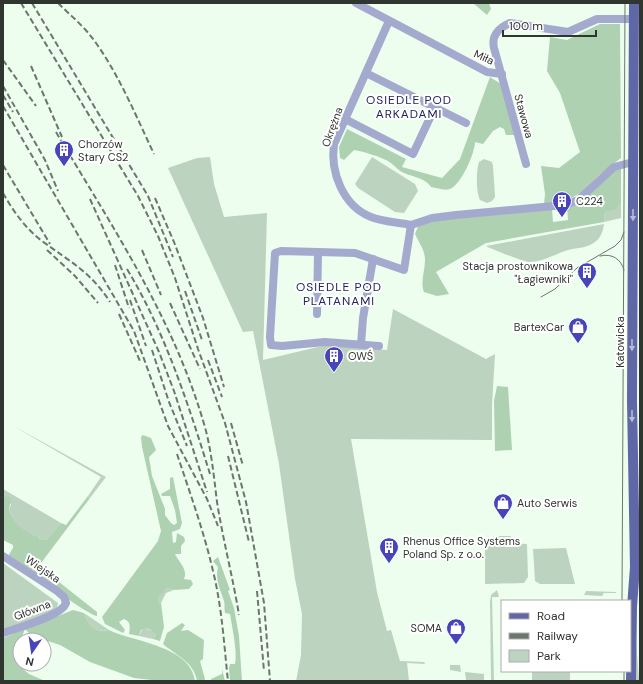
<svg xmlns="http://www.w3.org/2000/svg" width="643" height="684" font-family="'DM Sans',sans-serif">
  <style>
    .green { fill: #bcd3bf }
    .forest { fill: #aed1b2 }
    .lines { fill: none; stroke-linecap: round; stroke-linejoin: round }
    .minor { stroke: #a4aace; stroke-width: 8 }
    .major { stroke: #6067a6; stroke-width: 10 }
    .tram { stroke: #6d766d; stroke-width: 1 }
    .rail { stroke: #6d766d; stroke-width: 2; stroke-dasharray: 6 3; stroke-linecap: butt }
    .oneway { fill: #b7bbd7 }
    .labels { text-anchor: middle; stroke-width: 4; stroke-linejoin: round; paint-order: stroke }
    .street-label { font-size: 11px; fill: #2f352f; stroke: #fff }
    .poi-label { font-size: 11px; fill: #2f352f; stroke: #fff; text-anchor: start }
    .neighbourhood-label { font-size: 12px; letter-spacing: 1px; fill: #22225b; stroke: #fff }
  </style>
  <rect width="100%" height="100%" fill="#edfeee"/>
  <!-- green -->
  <g class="green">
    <polygon points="210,157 214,184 224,217 267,213 263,360 326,345 387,350 393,309 486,359 495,354 492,405 492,440 351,439 377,592 387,631 391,630 400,661 424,662 425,664 407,663 409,681 296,681 301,655 302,614 295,579 279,464 253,331 243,332 168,168 197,158"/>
    <polygon points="372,157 415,184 418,191 404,213 395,212 358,188 355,184"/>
    <path d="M484,159L492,162L493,166L495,197L492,201L487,203L480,200C476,192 476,171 479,162Z"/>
    <polygon points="621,204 621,218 604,222 605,212 618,207"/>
    <path d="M604,224C603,232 600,240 592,244C585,248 576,248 568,250C555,254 543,262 529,262C525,262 488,248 486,246Z"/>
    <polygon points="10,424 106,477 90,498 88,496 101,477"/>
    <path d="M3,489L61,523L46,540H39L40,537C26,534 14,523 9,510L11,504L3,498Z"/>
    <polygon points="494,536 511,536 511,543 527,544 528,577 524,583 485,584 485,550"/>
    <polygon points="566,548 575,584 540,584 535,581 533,549"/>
    <polygon points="3,563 58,603 57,608 21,627 3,634"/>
    <polygon points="166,588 174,590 166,593 161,603 158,602 158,596"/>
    <polygon points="497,590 499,597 492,597 494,681 491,681 490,602 491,595"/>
    <polygon points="586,591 616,592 616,593 604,593 602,596 584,595"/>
    <path d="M84,613L109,630C93,633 89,625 84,613Z"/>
    <polygon points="143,628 154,631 156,635 153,639 139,636"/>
    <polygon points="636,642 639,679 639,681 635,681"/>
    <polygon points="450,665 460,665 461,672 450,670"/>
    <rect x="532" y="671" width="38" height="10"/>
    <polygon points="465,672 484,674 484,681 466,680"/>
  </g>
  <!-- forest -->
  <g class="forest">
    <polygon points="473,3 489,3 491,9 487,15"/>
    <polygon points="600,24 620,24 621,158 599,175 580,193 566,201 544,204 545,194 541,166 559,168 580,152 560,93 547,71 550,37 567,40"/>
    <path d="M490,77L501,84L515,135H506L504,129L500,127L493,131L483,144L475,142C475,153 461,185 450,189C444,191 437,188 431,187C425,177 410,177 400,171C396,168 393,164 388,161C378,156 365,152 354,150L344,160L340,158L339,147L347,129L406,159L402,167L442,178L460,159Z"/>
    <path d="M621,167V204L616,209L605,212L604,222L486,243L436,272L449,294L437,296L424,292C420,282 425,271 425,260C425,250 419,243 415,234L419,224L447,219L552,209L553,222L568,220L567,207L616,168Z"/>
    <polygon points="497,386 508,387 512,450 495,451 494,401"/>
    <path d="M143,435L151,438L156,450L149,457L152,476L165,509V515L171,523L174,525L177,523L175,510L170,496H162L161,494L170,489V478L173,477L182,523L180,529L172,532L173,543L176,542L177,533L184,537L185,541L181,546V554H175L176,556C180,563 188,570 184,579L191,580L193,584L189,589L174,590L166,588L163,593L158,596V602L161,603L164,627L160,641L153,639L156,635C153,630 147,627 141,630L139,636L129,634C130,627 131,622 124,619L119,622L125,630L123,633L105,624L102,617L158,541L161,531L142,447L141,437Z"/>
    <path d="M8,496L11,499L9,510C13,522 27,534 40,537L39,540H46L61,523L66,525L88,496L90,498L41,563L40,567L97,612V616C89,616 21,565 8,556L13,548V545L3,540V498Z"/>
    <path d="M218,557L230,590L228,591L234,608L239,636L242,681H230L229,668L230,664H235C238,654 232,627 230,614L225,613C224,609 225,604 224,601C220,589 215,579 218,567L213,561Z"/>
    <path d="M73,610L84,613C89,625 93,633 109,630C134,642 191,646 195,681H161L134,678L90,662L60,645L32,636L25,629L18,647L17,664L29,674L45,681H3V638Z"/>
    <path d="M182,623L185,625L181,631L188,630L204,640L203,659L200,661L205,679L204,681H197C194,662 177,656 163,644L167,633Z"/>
    <polygon points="222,669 225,681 211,681 211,679 222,674"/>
  </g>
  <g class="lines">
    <!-- minor -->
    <g class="minor">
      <polyline points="356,3 487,72 502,74"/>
      <path d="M389,21L334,144C330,172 343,206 371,217C383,222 398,222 411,225"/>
      <polyline points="366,73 466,123"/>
      <polyline points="345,119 413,154 435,107"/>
      <path d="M526,164L494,48C491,35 499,28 510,23L568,32L597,19H634"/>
      <polyline points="317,314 318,252"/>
      <polyline points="361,344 363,318 373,259"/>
      <polyline points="379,346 325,342 282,346 271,345 270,337 275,253 281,251 355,253 404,270 411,225 432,218 456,215 565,205 578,200 614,167 633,162"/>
      <path d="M3,556L57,591L64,597L66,603C62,616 17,628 3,633"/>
    </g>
    <!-- major -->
    <polyline class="major" points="631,681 632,607 635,567 632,401 634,3"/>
    <!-- tram -->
    <g class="tram">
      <path d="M600,256C612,253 621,259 624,270"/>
      <polyline points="541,297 555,289 577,268 615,246 621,240 624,232"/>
      <polyline points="622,601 625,3"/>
      <polyline points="624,681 624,671"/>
    </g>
    <!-- rail -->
    <g class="rail">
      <polyline points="21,3 138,196 158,236 175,278 198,349 225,423 246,502 264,603 270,681"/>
      <polyline points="32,3 148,196 173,257"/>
      <path d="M58,3C71,16 85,27 96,43C120,77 136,116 154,154"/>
      <polyline points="3,60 36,106"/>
      <polyline points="31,66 62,137"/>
      <polyline points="3,86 45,160 58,191"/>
      <polyline points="3,95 13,112"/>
      <polyline points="3,106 134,331 168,426 207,499 218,526"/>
      <path d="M56,132C113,228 176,322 206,431C212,455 214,478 217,502C223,540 233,578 239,615"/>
      <polyline points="3,165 50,244"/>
      <path d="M3,193C13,211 26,229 42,241C69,261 91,272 110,302"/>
      <polyline points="155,198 174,242 203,318 224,387"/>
      <polyline points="90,199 159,352 174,391 207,492"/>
      <polyline points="47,250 75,276 98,303"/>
      <polyline points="142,250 161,295"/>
      <polyline points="115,265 129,308"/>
      <path d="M127,269C165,332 188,403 210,474"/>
      <polyline points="185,291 202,340"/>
      <polyline points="130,300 146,346"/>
      <polyline points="170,303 200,369"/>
      <polyline points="119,314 140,361"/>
      <polyline points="152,350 169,402 187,446"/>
      <polyline points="208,360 222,397"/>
      <polyline points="231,423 243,466"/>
      <path d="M177,454C190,493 204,532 213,571C222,607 224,645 228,681"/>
      <polyline points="228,456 249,542"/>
      <polyline points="257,591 264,671"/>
    </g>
  </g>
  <!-- one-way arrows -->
  <defs><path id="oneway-solid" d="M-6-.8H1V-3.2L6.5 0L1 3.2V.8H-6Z"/></defs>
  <g class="oneway">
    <use href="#oneway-solid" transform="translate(633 215) rotate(90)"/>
    <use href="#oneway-solid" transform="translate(632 345) rotate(90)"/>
    <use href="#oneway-solid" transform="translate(632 416) rotate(90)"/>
  </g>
  <!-- icons -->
  <defs>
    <symbol id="building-pin" viewBox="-11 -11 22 30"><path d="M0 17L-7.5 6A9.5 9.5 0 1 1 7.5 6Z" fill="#4845bb" stroke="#fff"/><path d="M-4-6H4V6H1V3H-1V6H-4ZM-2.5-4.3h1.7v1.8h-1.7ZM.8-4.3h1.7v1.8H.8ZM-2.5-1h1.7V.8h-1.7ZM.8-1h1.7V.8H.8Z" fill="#fff"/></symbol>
    <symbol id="shop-pin" viewBox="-11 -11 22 30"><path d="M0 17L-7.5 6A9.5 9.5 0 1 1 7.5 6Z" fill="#4845bb" stroke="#fff"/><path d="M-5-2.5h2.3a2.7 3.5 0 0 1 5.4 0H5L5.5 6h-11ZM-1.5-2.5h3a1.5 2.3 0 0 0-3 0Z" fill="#fff"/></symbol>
  </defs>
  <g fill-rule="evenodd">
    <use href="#building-pin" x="53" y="139" width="22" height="30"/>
    <use href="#building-pin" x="551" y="190" width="22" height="30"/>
    <use href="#building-pin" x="576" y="261" width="22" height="30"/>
    <use href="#shop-pin" x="567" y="316" width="22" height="30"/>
    <use href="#building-pin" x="323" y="345" width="22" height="30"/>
    <use href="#shop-pin" x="492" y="492" width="22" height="30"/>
    <use href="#building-pin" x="378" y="536" width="22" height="30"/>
    <use href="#shop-pin" x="445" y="617" width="22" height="30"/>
  </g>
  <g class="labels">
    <!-- street labels -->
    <g class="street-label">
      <text transform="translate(484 57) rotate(24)" y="4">Miła</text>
      <text transform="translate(524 116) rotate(75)" y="4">Stawowa</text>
      <text transform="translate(332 127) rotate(-70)" y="4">Okrężna</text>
      <text transform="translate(620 342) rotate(-90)" y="4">Katowicka</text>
      <text transform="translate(43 569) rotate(34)" y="4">Wiejska</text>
      <text transform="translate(32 610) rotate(-21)" y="4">Główna</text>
    </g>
    <!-- poi labels -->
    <g class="poi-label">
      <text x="78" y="148">Chorzów<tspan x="78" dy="13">Stary CS2</tspan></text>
      <text x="576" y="205">C224</text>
      <text x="573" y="270" text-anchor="end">Stacja prostownikowa<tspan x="573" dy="13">"Łagiewniki"</tspan></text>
      <text x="564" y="331" text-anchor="end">BartexCar</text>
      <text x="348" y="360">OWŚ</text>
      <text x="517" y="507">Auto Serwis</text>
      <text x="403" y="545">Rhenus Office Systems<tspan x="403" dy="13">Poland Sp. z o.o.</tspan></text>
      <text x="442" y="632" text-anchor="end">SOMA</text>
    </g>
    <!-- neighbourhood labels -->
    <g class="neighbourhood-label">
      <text x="409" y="104">OSIEDLE POD<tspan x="409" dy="14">ARKADAMI</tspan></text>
      <text x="339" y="291">OSIEDLE POD<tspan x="339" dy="14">PLATANAMI</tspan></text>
    </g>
  </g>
  <!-- border -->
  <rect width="643" height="684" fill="none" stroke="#2f352f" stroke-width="8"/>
  <!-- legend -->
  <rect x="501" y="600" width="130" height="72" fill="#ffffff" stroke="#acaeac"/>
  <rect x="509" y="613" width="20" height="6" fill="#6067a6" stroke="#acaeac"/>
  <text x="537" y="620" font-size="12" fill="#2f352f">Road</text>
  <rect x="509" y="633" width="20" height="6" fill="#6d766d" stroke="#acaeac"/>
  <text x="537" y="640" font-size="12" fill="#2f352f">Railway</text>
  <rect x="509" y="650" width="20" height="12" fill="#bcd3bf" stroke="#acaeac"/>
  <text x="537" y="660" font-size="12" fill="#2f352f">Park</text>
  <!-- north arrow -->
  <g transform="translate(32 652) rotate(193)"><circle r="19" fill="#ffffff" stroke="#acaeac"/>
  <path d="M0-3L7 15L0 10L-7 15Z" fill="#4845bb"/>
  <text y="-6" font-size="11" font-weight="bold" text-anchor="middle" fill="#2f352f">N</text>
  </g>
  <!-- scale -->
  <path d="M503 30v6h93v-6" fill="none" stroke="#2f352f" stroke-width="2"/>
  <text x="509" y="30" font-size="12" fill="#2f352f" stroke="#ffffff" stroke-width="3" paint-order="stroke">100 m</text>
</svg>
